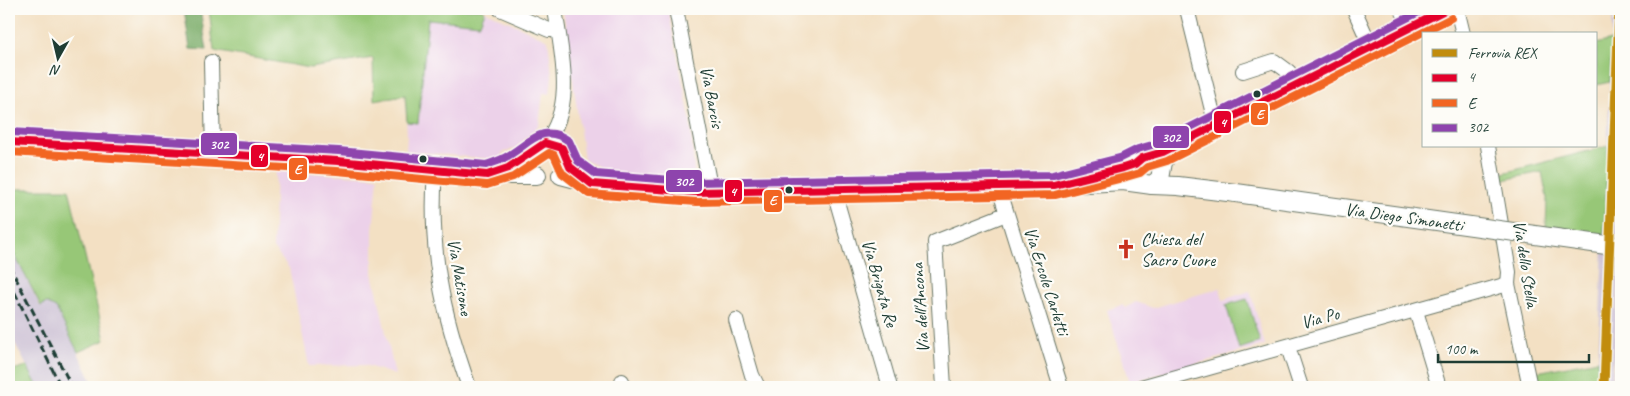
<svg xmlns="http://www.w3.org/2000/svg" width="1630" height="396" font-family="Caveat,sans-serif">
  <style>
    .built { fill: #ecd1e9 }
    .industrial { fill: #cbbfd4 }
    .green { fill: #97c777; stroke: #5b8256 }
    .forest { fill: #79ac68; stroke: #4c744e }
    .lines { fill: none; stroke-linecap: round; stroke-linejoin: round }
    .minor-casing { stroke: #697666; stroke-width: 16 }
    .major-casing { stroke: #697666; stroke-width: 20 }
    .minor { stroke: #fff; stroke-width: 14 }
    .major { stroke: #fff; stroke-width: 18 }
    .rail { stroke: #1f3d34; stroke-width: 3; stroke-dasharray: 8 4; stroke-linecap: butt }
    .major-bridge-casing { stroke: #697666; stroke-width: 20; stroke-linecap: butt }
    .major-bridge { stroke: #fff; stroke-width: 18 }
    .bus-1-casing { stroke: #fdfcf7; stroke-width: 11 }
    .bus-2-casing { stroke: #fdfcf7; stroke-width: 11 }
    .bus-3-casing { stroke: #fdfcf7; stroke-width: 11 }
    .bus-1 { stroke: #e4002b; stroke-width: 8 }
    .bus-2 { stroke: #f26522; stroke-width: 8 }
    .bus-3 { stroke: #8e44ad; stroke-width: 8 }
    .rail-1-casing { stroke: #fdfcf7; stroke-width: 12 }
    .rail-1 { stroke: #c18c0d; stroke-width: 9 }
    .bus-dot { fill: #1f3d34; stroke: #fdfcf7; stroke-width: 2 }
    .labels { text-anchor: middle; stroke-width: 4.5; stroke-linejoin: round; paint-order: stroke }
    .street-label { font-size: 18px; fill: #1f3d34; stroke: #fdfcf7 }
    .poi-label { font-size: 18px; fill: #1f3d34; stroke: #fdfcf7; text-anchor: start }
    .line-badge { stroke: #fdfcf7; stroke-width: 2 }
    .badge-label { font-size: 14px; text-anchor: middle; font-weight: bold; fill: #fff }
  </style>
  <rect width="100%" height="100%" fill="#fdfcf7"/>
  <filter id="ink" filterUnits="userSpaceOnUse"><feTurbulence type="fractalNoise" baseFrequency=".02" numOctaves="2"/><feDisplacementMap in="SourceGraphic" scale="10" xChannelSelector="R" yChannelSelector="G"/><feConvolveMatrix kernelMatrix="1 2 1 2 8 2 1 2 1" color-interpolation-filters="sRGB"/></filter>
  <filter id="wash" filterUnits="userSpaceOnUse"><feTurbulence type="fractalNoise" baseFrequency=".0096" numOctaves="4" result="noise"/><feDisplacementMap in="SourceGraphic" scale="20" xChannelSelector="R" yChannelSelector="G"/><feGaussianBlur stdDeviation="1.12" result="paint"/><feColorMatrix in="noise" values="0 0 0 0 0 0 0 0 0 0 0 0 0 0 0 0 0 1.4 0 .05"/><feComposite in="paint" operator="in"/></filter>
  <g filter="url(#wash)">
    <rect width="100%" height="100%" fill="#f3e0c3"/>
    <!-- built -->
    <g class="built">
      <polygon points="390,9 481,9 548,40 552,76 550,94 543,93 539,125 516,148 502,153 501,160 406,151 407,135 405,95"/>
      <polygon points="563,9 668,9 690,119 695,183 647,180 603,169 584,159"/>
      <polygon points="276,171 378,177 373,230 373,273 395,375 365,365 309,366 289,268 273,248"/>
      <polygon points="1220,288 1223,300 1250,291 1265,345 1130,382 1107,310 1122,305 1125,308 1136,302 1153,308"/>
    </g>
    <!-- industrial -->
    <g class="industrial">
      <polygon points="1613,9 1621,9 1621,253 1612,387 1597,387"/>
      <polygon points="9,244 40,306 46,303 56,308 95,387 38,387 9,332"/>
    </g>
    <!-- green -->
    <g class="green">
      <polygon points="209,9 481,9 485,11 480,24 428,19 418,123 407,122 405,95 374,100 373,58 310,68 214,51"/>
      <polygon points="1612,40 1610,82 1596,85 1596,44"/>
      <polygon points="1608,146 1604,235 1546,228 1547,198 1542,172 1498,181 1499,174"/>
      <polygon points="9,189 69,189 105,340 78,352 56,308 46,303 41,306 9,244"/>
      <polygon points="1247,299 1260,342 1239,349 1226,305"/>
      <polygon points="1598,360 1597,387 1535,387 1532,373"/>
      <polygon points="27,366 38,387 9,387 9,371"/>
    </g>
    <!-- forest -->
    <polygon class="forest" points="184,9 200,9 207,50 190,49"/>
  </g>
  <g filter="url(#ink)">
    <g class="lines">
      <defs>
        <g id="minor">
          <polyline points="500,9 549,30 558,30"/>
          <polyline points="676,9 711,192"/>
          <polyline points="1187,9 1216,126"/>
          <polyline points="1354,9 1371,47"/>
          <polyline points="1401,9 1412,26"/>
          <polyline points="1457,9 1463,34"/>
          <polyline points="211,62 213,155"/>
          <polyline points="1243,71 1274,61 1289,72 1294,85"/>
          <path d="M545,143C576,106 561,52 555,9"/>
          <polyline points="1488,146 1509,272 1508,284 1530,387"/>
          <path d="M435,170C429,251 442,311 469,387"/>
          <polyline points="998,185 1061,387"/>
          <polyline points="833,188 890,387"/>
          <polyline points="1416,311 1439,387"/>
          <polyline points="736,320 752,375 758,387"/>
          <polyline points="1288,347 1301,387"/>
          <polyline points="622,381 624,387"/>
          <polyline points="944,387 935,242 1006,214"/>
          <polyline points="1141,387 1508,284"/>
        </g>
        <g id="major">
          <polyline points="9,142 338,161 487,175 537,175"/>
          <path d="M495,172C504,169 512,166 520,161C535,151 544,136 562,148L570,167L586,180"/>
          <polyline points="1097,174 1123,168 1135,164 1142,158 1163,152 1447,9"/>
          <polyline points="561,175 603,186 667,191 1054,185 1123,181 1152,185 1160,179 1163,162 1168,155 1185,141"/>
          <polyline points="1152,185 1178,186 1236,193"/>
        </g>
      </defs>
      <!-- minor casing -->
      <use href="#minor" class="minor-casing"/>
      <!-- major casing -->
      <use href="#major" class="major-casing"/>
      <!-- minor -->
      <use href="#minor" class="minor"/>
      <!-- major -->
      <use href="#major" class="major"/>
      <!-- rail -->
      <g class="rail">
        <polyline points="9,265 72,387"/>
        <polyline points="9,281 61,387"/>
      </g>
      <defs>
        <polyline id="major-bridge" points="1236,193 1621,247"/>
      </defs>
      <!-- major-bridge casing -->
      <use href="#major-bridge" class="major-bridge-casing"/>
      <!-- major-bridge -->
      <use href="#major-bridge" class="major-bridge"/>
      <defs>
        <polyline id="bus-1" points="9,142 338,161 487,175 508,168 545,143 562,148 570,167 592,184 697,192 1054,185 1123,168 1135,164 1142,158 1163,152 1447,9"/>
        <polyline id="bus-2" points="9,152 337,171 487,185 513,177 549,153 554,155 562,173 589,194 697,202 1055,195 1126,177 1140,173 1147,167 1167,161 1451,18"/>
        <path id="bus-3" d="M10,132L339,151L486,165C492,163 499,161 504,158C528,146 541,121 569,141L578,161L596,174L697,182L1053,175L1120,158L1138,149L1159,143L1425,9"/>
      </defs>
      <!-- bus-1 casing -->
      <use href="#bus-1" class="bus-1-casing"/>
      <!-- bus-2 casing -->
      <use href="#bus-2" class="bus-2-casing"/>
      <!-- bus-3 casing -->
      <use href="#bus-3" class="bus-3-casing"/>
      <!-- bus-1 -->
      <use href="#bus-1" class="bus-1"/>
      <!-- bus-2 -->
      <use href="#bus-2" class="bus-2"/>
      <!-- bus-3 -->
      <use href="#bus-3" class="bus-3"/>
      <defs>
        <polyline id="rail-1" points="1604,387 1619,9"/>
      </defs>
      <!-- rail-1 casing -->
      <use href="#rail-1" class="rail-1-casing"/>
      <!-- rail-1 -->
      <use href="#rail-1" class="rail-1"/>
    </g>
  </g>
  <!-- icons -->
  <defs>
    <symbol id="church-bare" viewBox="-9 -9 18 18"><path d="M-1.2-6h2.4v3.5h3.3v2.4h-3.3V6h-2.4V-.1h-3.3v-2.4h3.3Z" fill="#c8321e" stroke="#fdfcf7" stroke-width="2.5" paint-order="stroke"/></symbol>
  </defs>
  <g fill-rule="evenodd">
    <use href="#church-bare" x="1112" y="235" width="28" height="28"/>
  </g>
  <!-- markers -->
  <g class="bus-dot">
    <circle cx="1257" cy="94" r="4.5"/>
    <circle cx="423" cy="159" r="4.5"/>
    <circle cx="789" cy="190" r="4.5"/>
  </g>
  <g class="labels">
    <!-- street labels -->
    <g class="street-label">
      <text transform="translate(712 97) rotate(79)" y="6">Via Barcis</text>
      <text transform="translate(1404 217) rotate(8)" y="6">Via Diego Simonetti</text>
      <text transform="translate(1526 264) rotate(81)" y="6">Via dello Stella</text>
      <text transform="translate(460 277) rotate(80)" y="6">Via Natisone</text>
      <text transform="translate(1047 281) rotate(72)" y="6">Via Ercole Carletti</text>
      <text transform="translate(880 283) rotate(74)" y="6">Via Brigata Re</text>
      <text transform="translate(920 308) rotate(-94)" y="6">Via dell'Ancona</text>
      <text transform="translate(1320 318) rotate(-15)" y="6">Via Po</text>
    </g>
    <!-- poi labels -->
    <g class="poi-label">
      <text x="1141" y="245">Chiesa del<tspan x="1141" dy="21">Sacro Cuore</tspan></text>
    </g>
  </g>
  <g class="line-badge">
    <rect x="1250" y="102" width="19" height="24" rx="5" fill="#f26522"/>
    <rect x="1213" y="110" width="19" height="24" rx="5" fill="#e4002b"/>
    <rect x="1152" y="125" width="38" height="24" rx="5" fill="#8e44ad"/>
    <rect x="200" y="132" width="38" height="24" rx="5" fill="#8e44ad"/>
    <rect x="250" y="144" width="19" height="24" rx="5" fill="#e4002b"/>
    <rect x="288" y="157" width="20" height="24" rx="5" fill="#f26522"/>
    <rect x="665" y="169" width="38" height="24" rx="5" fill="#8e44ad"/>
    <rect x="724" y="179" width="19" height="24" rx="5" fill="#e4002b"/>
    <rect x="763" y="189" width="20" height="24" rx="5" fill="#f26522"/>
  </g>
  <g class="badge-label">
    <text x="1260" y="119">E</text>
    <text x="1223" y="127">4</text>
    <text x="1171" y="142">302</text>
    <text x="219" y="149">302</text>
    <text x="260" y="161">4</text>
    <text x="298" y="174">E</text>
    <text x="684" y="186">302</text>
    <text x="733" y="196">4</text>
    <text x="773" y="205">E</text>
  </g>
  <!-- margin -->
  <rect width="1630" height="396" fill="none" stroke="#fdfcf7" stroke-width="30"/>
  <!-- legend -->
  <rect x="1422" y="32" width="175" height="115" fill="#fdfcf7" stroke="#a4b0a9"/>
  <rect x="1432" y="49" width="25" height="8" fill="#c18c0d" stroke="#a4b0a9"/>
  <text x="1468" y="58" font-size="15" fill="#1f3d34">Ferrovia REX</text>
  <rect x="1432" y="74" width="25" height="8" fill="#e4002b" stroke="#a4b0a9"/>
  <text x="1468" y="82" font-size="15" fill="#1f3d34">4</text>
  <rect x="1432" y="99" width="25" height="8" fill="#f26522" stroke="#a4b0a9"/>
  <text x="1468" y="108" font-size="15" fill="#1f3d34">E</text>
  <rect x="1432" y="124" width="25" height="8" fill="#8e44ad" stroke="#a4b0a9"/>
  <text x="1468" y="132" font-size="15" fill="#1f3d34">302</text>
  <!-- north arrow -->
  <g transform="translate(58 58) rotate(188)" stroke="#fdfcf7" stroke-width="4" paint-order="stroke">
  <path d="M0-4L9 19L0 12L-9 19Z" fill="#1f3d34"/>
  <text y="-8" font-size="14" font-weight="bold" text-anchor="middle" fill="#1f3d34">N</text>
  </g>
  <!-- scale -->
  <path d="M1438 354v8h151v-8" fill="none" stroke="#1f3d34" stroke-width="2.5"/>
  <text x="1445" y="354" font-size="15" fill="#1f3d34" stroke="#fdfcf7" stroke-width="4" paint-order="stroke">100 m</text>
</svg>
